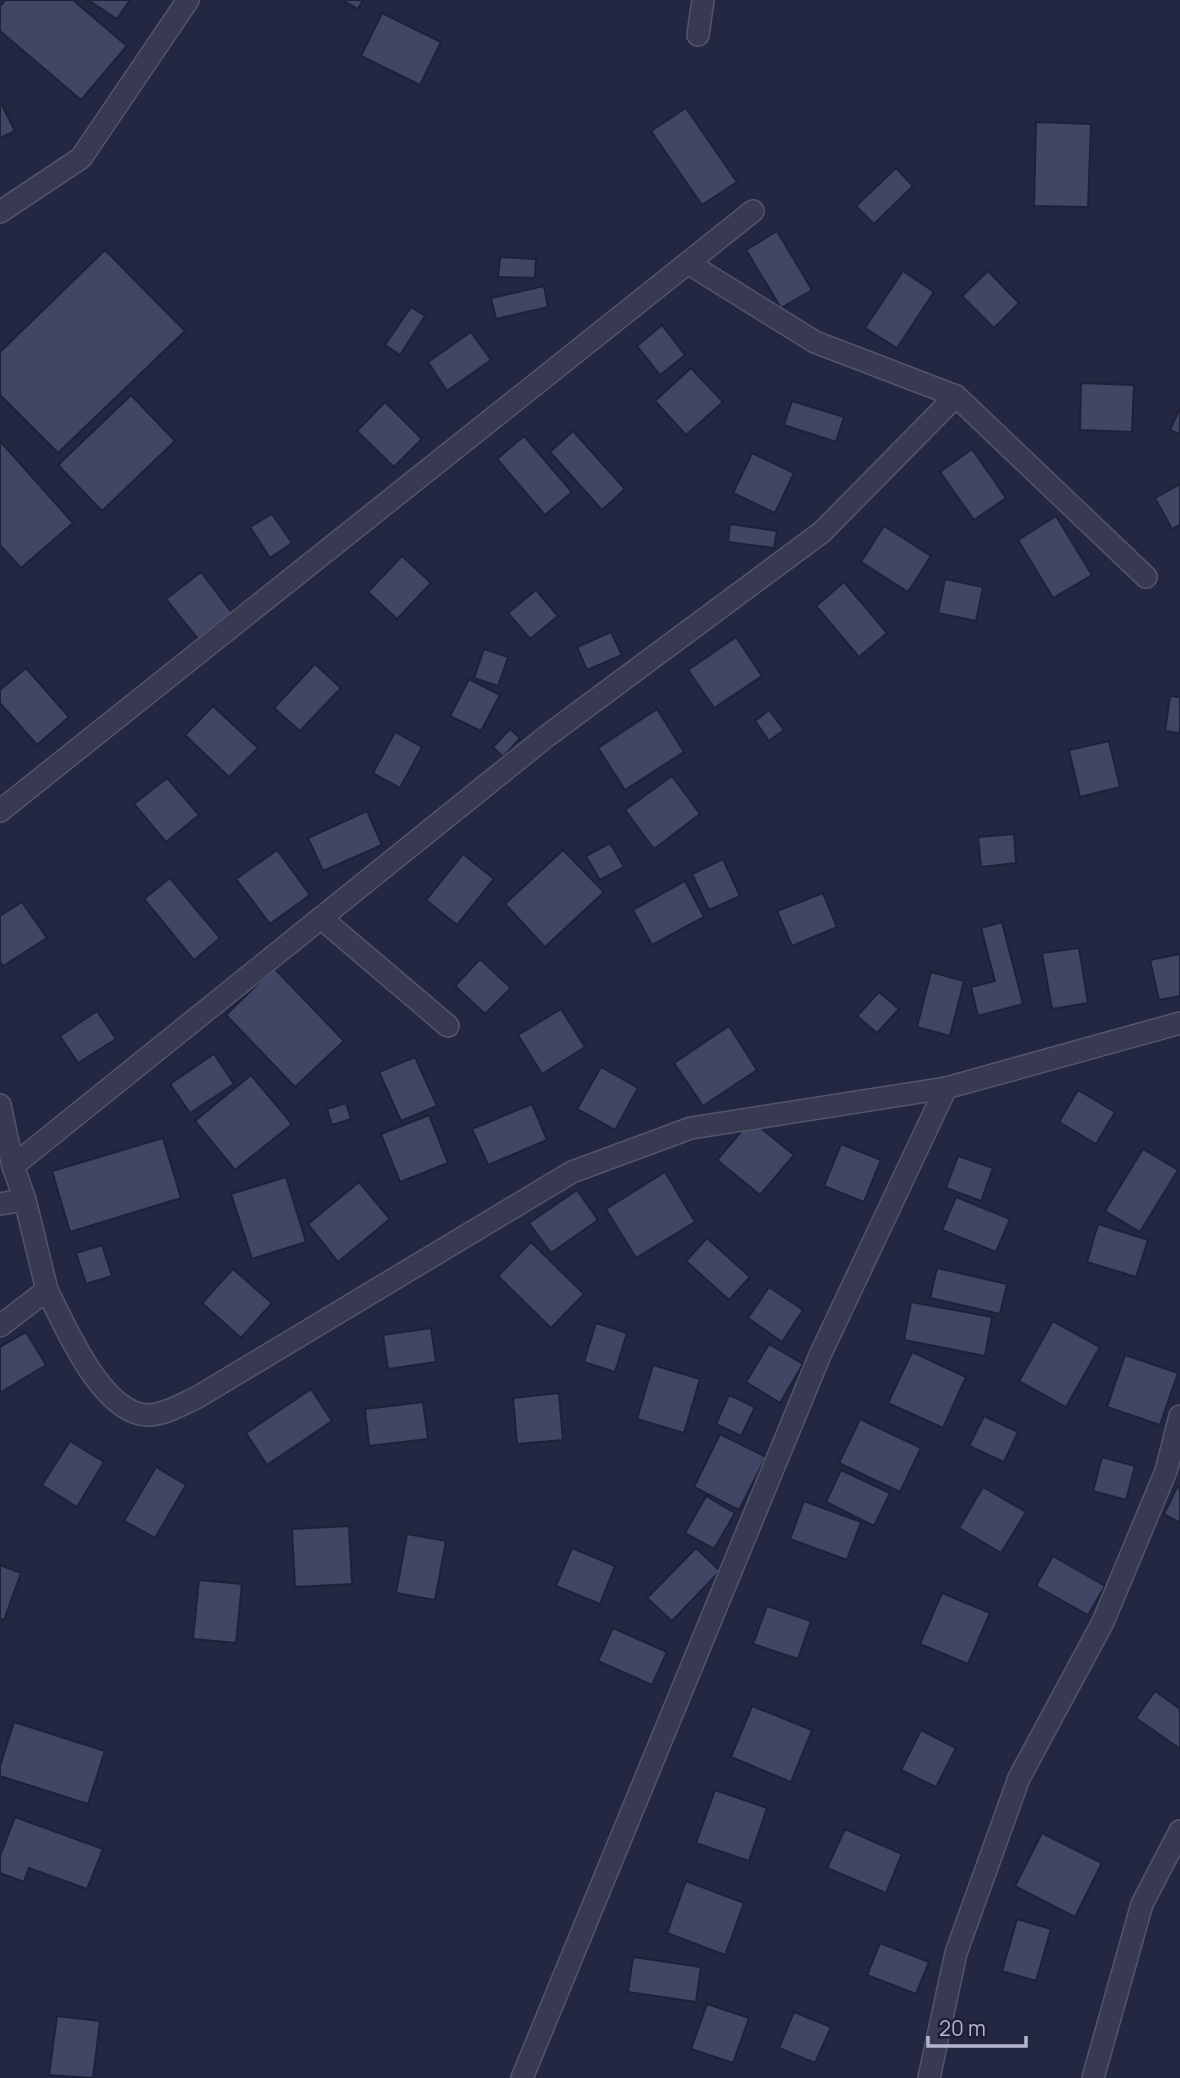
<svg xmlns="http://www.w3.org/2000/svg" width="1180" height="2078" font-family="Manrope,sans-serif">
  <style>
    .building { fill: #414664; stroke: #1e2138; stroke-width: 2 }
    .lines { fill: none; stroke-linecap: round; stroke-linejoin: round }
    .street-casing { stroke: #52556c; stroke-width: 24 }
    .street { stroke: #373a51; stroke-width: 21 }
  </style>
  <rect width="100%" height="100%" fill="#232742"/>
  <!-- building -->
  <g class="building">
    <polygon points="5,0 73,0 127,46 81,100 0,31 0,6"/>
    <polygon points="88,0 130,0 117,19"/>
    <polygon points="342,0 363,0 358,9"/>
    <polygon points="382,13 441,42 420,85 361,56"/>
    <polygon points="0,101 15,131 0,138"/>
    <polygon points="686,108 737,182 702,205 651,131"/>
    <polygon points="1036,122 1091,124 1088,207 1034,206"/>
    <polygon points="896,168 913,186 874,224 856,206"/>
    <polygon points="777,231 812,290 781,308 746,250"/>
    <polygon points="105,250 185,331 58,453 0,395 0,352"/>
    <polygon points="500,257 536,259 535,278 498,277"/>
    <polygon points="903,271 934,292 897,348 865,328"/>
    <polygon points="988,271 1019,303 994,328 962,296"/>
    <polygon points="544,286 548,307 496,319 491,298"/>
    <polygon points="411,307 425,316 400,355 385,345"/>
    <polygon points="662,325 685,355 660,375 637,346"/>
    <polygon points="471,332 491,360 447,391 428,362"/>
    <polygon points="691,368 723,402 686,435 655,401"/>
    <polygon points="1081,383 1134,385 1132,432 1080,430"/>
    <polygon points="131,395 175,441 102,511 58,465"/>
    <polygon points="792,401 844,417 836,442 784,425"/>
    <polygon points="385,402 422,439 394,467 357,431"/>
    <polygon points="1180,408 1180,434 1170,430"/>
    <polygon points="573,431 625,489 602,510 550,452"/>
    <polygon points="524,436 572,492 545,515 497,459"/>
    <polygon points="0,441 73,523 21,568 0,545"/>
    <polygon points="972,449 1006,498 974,520 940,472"/>
    <polygon points="752,453 794,473 775,513 733,493"/>
    <polygon points="1180,484 1180,525 1172,529 1155,498"/>
    <polygon points="272,514 292,543 270,558 250,527"/>
    <polygon points="1056,516 1092,575 1053,598 1018,540"/>
    <polygon points="730,524 777,531 774,548 728,542"/>
    <polygon points="884,526 931,556 908,592 861,562"/>
    <polygon points="402,556 431,583 397,619 368,592"/>
    <polygon points="201,572 232,613 198,639 166,599"/>
    <polygon points="945,579 983,587 976,621 938,613"/>
    <polygon points="844,582 887,633 859,657 816,606"/>
    <polygon points="536,590 558,616 530,639 508,613"/>
    <polygon points="611,632 622,655 587,670 577,647"/>
    <polygon points="736,637 762,676 714,708 688,670"/>
    <polygon points="484,649 508,657 498,686 474,678"/>
    <polygon points="315,664 341,688 300,731 274,708"/>
    <polygon points="26,668 69,717 37,745 0,703 0,690"/>
    <polygon points="469,679 500,695 481,731 450,716"/>
    <polygon points="1170,696 1180,697 1180,733 1165,731"/>
    <polygon points="213,706 258,748 229,777 185,735"/>
    <polygon points="657,709 684,752 625,790 598,748"/>
    <polygon points="769,710 784,730 769,741 755,721"/>
    <polygon points="510,729 520,738 503,757 493,747"/>
    <polygon points="395,732 422,747 400,788 373,773"/>
    <polygon points="1109,741 1120,787 1080,797 1069,750"/>
    <polygon points="672,776 700,814 654,849 625,810"/>
    <polygon points="167,778 199,815 166,842 134,804"/>
    <polygon points="367,811 382,845 323,871 308,838"/>
    <polygon points="1014,834 1016,863 981,867 978,837"/>
    <polygon points="610,843 624,867 600,880 586,856"/>
    <polygon points="277,850 310,895 270,924 236,879"/>
    <polygon points="563,850 604,892 545,947 505,904"/>
    <polygon points="463,854 494,879 457,925 426,900"/>
    <polygon points="723,859 740,896 709,910 692,874"/>
    <polygon points="170,878 220,938 194,960 144,899"/>
    <polygon points="685,881 704,917 652,945 633,910"/>
    <polygon points="823,893 837,927 792,946 777,911"/>
    <polygon points="22,902 47,938 3,966 0,961 0,916"/>
    <polygon points="1002,922 1023,1004 978,1016 971,987 995,981 981,928"/>
    <polygon points="1079,948 1088,1003 1052,1009 1042,953"/>
    <polygon points="1180,954 1180,996 1159,1000 1150,960"/>
    <polygon points="480,959 511,988 485,1014 455,986"/>
    <polygon points="274,968 344,1041 295,1087 226,1015"/>
    <polygon points="931,972 964,981 950,1036 917,1027"/>
    <polygon points="879,992 899,1009 877,1033 857,1016"/>
    <polygon points="561,1009 585,1047 542,1074 518,1035"/>
    <polygon points="97,1011 116,1039 78,1063 60,1036"/>
    <polygon points="729,1026 757,1070 703,1106 674,1063"/>
    <polygon points="214,1054 234,1084 190,1113 170,1084"/>
    <polygon points="415,1057 437,1106 401,1121 379,1072"/>
    <polygon points="601,1067 638,1088 615,1130 577,1109"/>
    <polygon points="251,1075 292,1124 235,1170 195,1121"/>
    <polygon points="1078,1090 1115,1112 1096,1144 1059,1122"/>
    <polygon points="346,1103 351,1119 332,1125 327,1109"/>
    <polygon points="532,1104 547,1140 488,1165 472,1129"/>
    <polygon points="429,1115 448,1163 400,1182 381,1134"/>
    <polygon points="751,1120 794,1155 760,1195 717,1160"/>
    <polygon points="163,1138 181,1198 70,1232 52,1171"/>
    <polygon points="841,1144 881,1160 864,1202 824,1186"/>
    <polygon points="1143,1149 1178,1170 1140,1232 1105,1211"/>
    <polygon points="958,1156 993,1168 981,1201 946,1188"/>
    <polygon points="665,1172 695,1222 636,1258 606,1209"/>
    <polygon points="286,1177 306,1242 252,1259 231,1194"/>
    <polygon points="359,1182 390,1219 338,1262 308,1224"/>
    <polygon points="577,1190 598,1220 551,1253 529,1223"/>
    <polygon points="956,1197 1010,1219 996,1252 942,1230"/>
    <polygon points="1098,1224 1148,1240 1136,1277 1087,1262"/>
    <polygon points="707,1238 750,1277 729,1300 686,1261"/>
    <polygon points="531,1242 584,1294 551,1328 498,1276"/>
    <polygon points="102,1245 112,1276 86,1284 76,1253"/>
    <polygon points="937,1268 1007,1284 1000,1314 930,1298"/>
    <polygon points="233,1269 272,1303 241,1338 202,1303"/>
    <polygon points="769,1287 803,1310 782,1342 748,1318"/>
    <polygon points="911,1302 992,1317 985,1356 904,1340"/>
    <polygon points="1053,1321 1100,1347 1066,1407 1019,1381"/>
    <polygon points="596,1323 627,1333 615,1372 584,1362"/>
    <polygon points="431,1328 436,1362 388,1369 383,1335"/>
    <polygon points="26,1332 46,1365 0,1393 0,1347"/>
    <polygon points="769,1344 803,1364 780,1403 746,1382"/>
    <polygon points="912,1352 966,1377 943,1428 888,1403"/>
    <polygon points="1125,1355 1178,1373 1160,1425 1107,1407"/>
    <polygon points="653,1365 700,1379 684,1433 637,1419"/>
    <polygon points="311,1389 332,1421 267,1465 246,1433"/>
    <polygon points="559,1393 563,1440 517,1444 513,1398"/>
    <polygon points="729,1395 755,1407 741,1436 716,1424"/>
    <polygon points="423,1402 428,1439 369,1446 365,1409"/>
    <polygon points="984,1416 1018,1432 1004,1462 969,1446"/>
    <polygon points="860,1419 921,1448 900,1492 839,1463"/>
    <polygon points="720,1434 766,1457 739,1510 694,1487"/>
    <polygon points="70,1441 104,1462 77,1507 42,1485"/>
    <polygon points="1102,1457 1135,1466 1126,1500 1093,1491"/>
    <polygon points="156,1467 186,1485 155,1538 124,1521"/>
    <polygon points="841,1470 890,1493 874,1526 826,1502"/>
    <polygon points="983,1487 1026,1512 1001,1553 959,1528"/>
    <polygon points="1177,1487 1180,1488 1180,1523 1164,1514"/>
    <polygon points="706,1496 735,1513 714,1549 685,1533"/>
    <polygon points="804,1501 861,1522 847,1560 790,1539"/>
    <polygon points="349,1526 352,1584 295,1587 292,1529"/>
    <polygon points="407,1534 446,1541 435,1600 396,1593"/>
    <polygon points="572,1548 615,1566 600,1604 556,1586"/>
    <polygon points="696,1548 720,1571 672,1621 647,1598"/>
    <polygon points="1053,1556 1105,1586 1088,1615 1036,1586"/>
    <polygon points="0,1565 21,1573 4,1620 0,1619"/>
    <polygon points="199,1580 242,1584 236,1643 193,1639"/>
    <polygon points="942,1593 990,1613 968,1664 920,1644"/>
    <polygon points="767,1606 811,1621 798,1659 753,1644"/>
    <polygon points="613,1628 667,1652 652,1685 598,1661"/>
    <polygon points="1155,1691 1180,1709 1180,1749 1136,1718"/>
    <polygon points="752,1706 812,1730 791,1782 731,1757"/>
    <polygon points="14,1722 105,1751 88,1804 0,1776 0,1766"/>
    <polygon points="921,1730 956,1748 936,1787 901,1770"/>
    <polygon points="715,1790 767,1808 749,1861 696,1843"/>
    <polygon points="15,1817 103,1849 87,1889 29,1868 24,1882 0,1873 0,1856"/>
    <polygon points="845,1829 902,1854 886,1893 827,1868"/>
    <polygon points="1042,1833 1102,1863 1075,1917 1015,1886"/>
    <polygon points="686,1881 744,1903 725,1955 667,1933"/>
    <polygon points="1017,1919 1051,1929 1036,1981 1002,1971"/>
    <polygon points="880,1943 929,1962 916,1994 867,1975"/>
    <polygon points="633,1957 701,1967 696,2002 628,1992"/>
    <polygon points="707,2004 749,2018 733,2063 691,2049"/>
    <polygon points="794,2012 831,2027 815,2063 779,2048"/>
    <polygon points="57,2016 100,2021 93,2078 49,2075"/>
  </g>
  <g class="lines">
    <defs>
      <g id="street">
        <polyline points="698,35 703,0"/>
        <polyline points="0,212 81,158 188,0"/>
        <polyline points="688,263 815,342 956,396 1146,577"/>
        <polyline points="0,811 753,211"/>
        <polyline points="321,918 448,1026"/>
        <polyline points="0,1105 13,1166"/>
        <polyline points="0,1204 25,1200"/>
        <path d="M47,1290C65,1326 103,1417 150,1415C166,1414 182,1404 196,1398L572,1172L691,1128L946,1088"/>
        <polyline points="0,1326 47,1290 25,1200 13,1166 547,736 822,532 956,396"/>
        <polyline points="522,2078 820,1355 946,1088 1180,1023"/>
        <polyline points="929,2078 956,1953 1019,1778 1103,1622 1166,1471 1180,1416"/>
        <polyline points="1093,2078 1142,1904 1180,1831"/>
      </g>
    </defs>
    <!-- street casing -->
    <use href="#street" class="street-casing"/>
    <!-- street -->
    <use href="#street" class="street"/>
  </g>
  <!-- scale -->
  <path d="M928 2036v10h98v-10" fill="none" stroke="#b4b6cc" stroke-width="3.5"/>
  <text x="939" y="2036" font-size="21" fill="#b4b6cc" stroke="#1c1f36" stroke-width="5" paint-order="stroke">20 m</text>
</svg>
